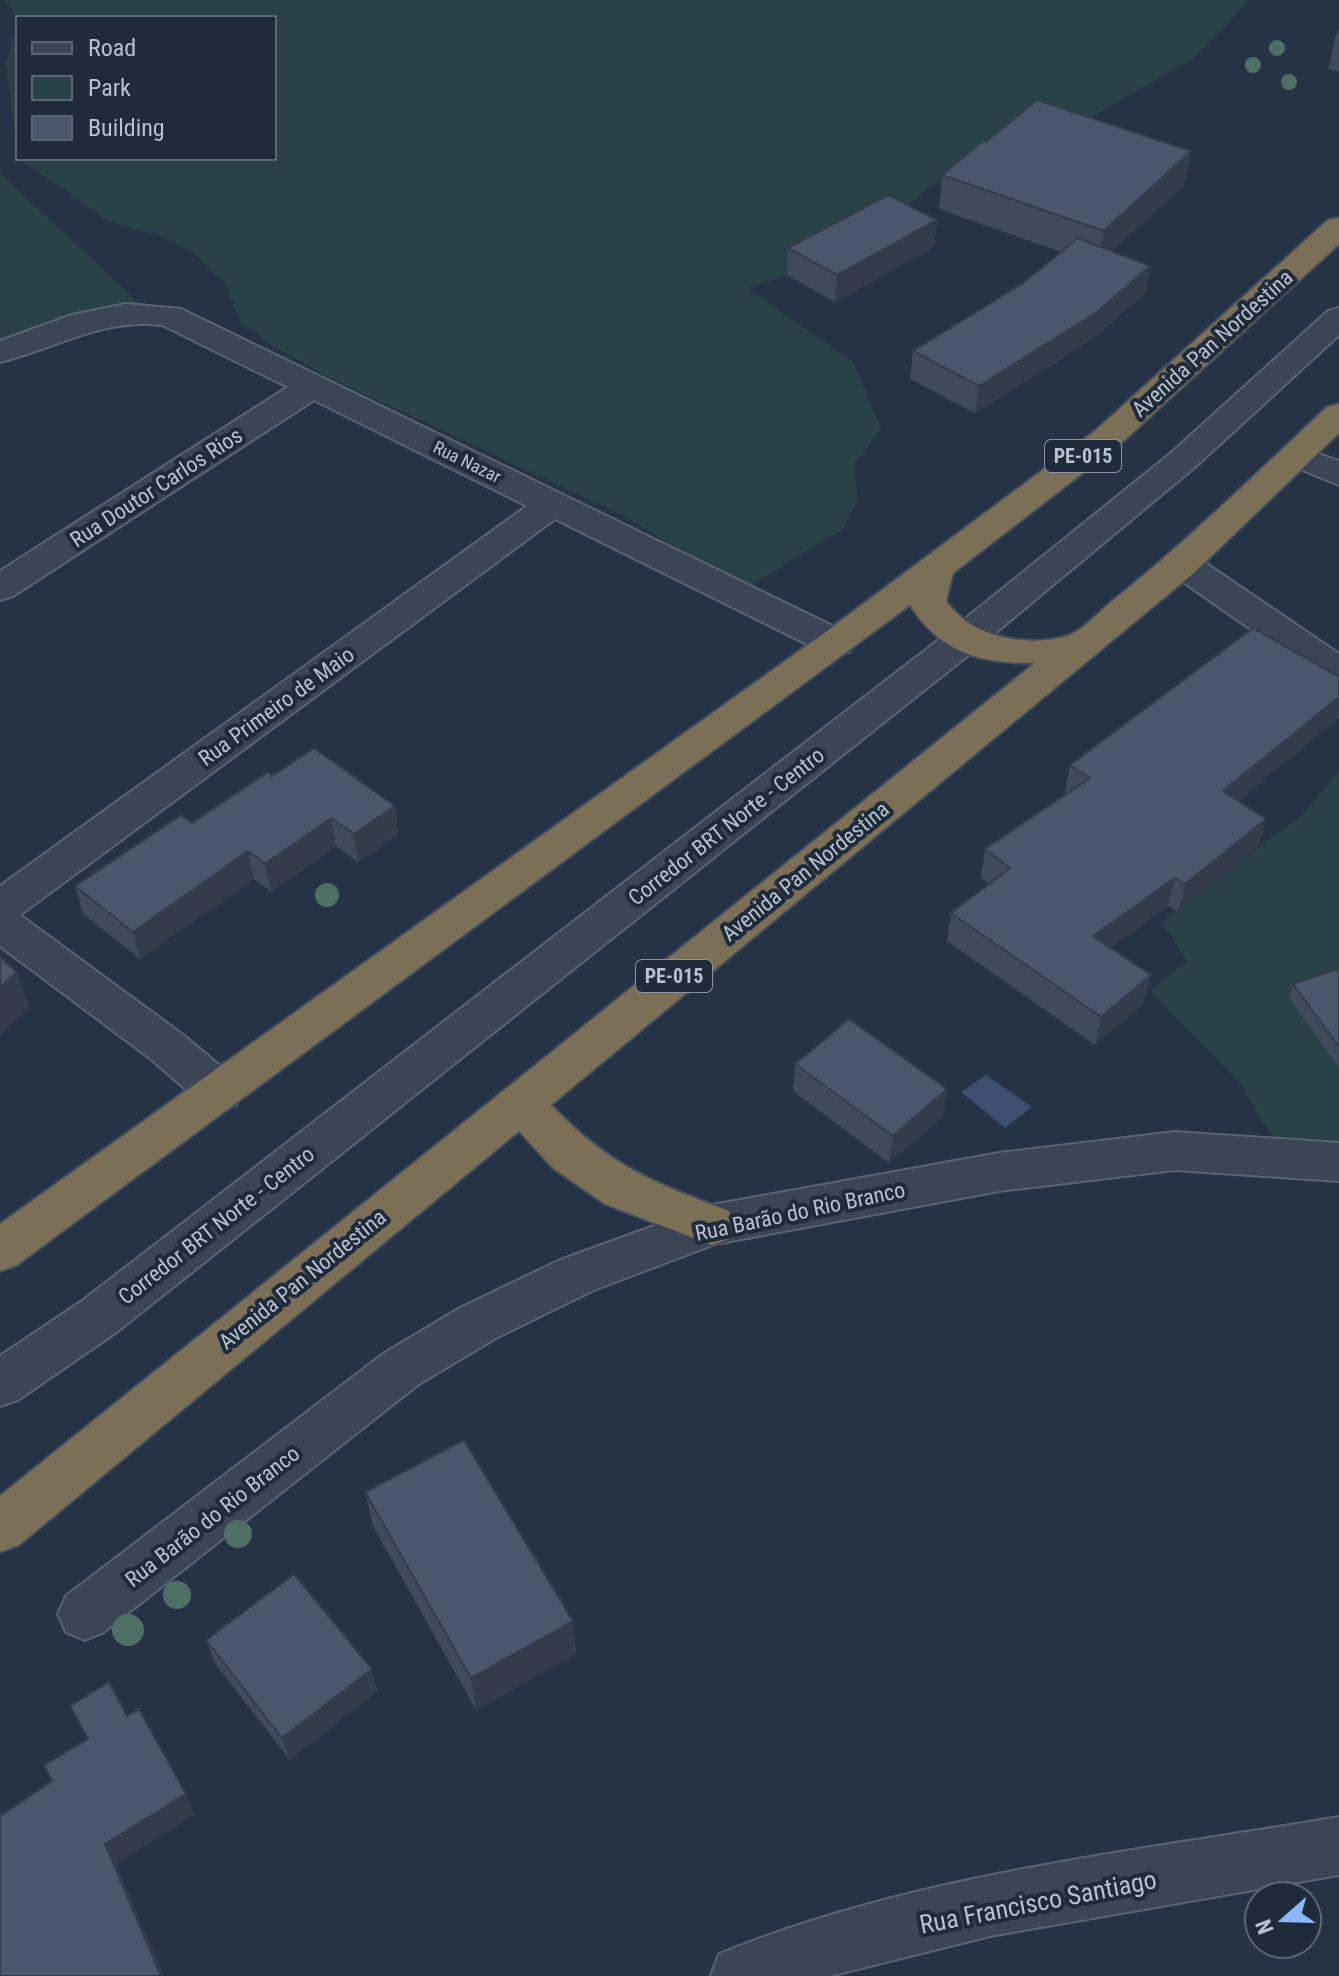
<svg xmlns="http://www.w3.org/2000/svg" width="1339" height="1976" font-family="'Roboto Condensed',sans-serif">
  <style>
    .green { fill: #284247 }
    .water { fill: #3c4f6f }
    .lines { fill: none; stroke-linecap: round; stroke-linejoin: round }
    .minor-casing { stroke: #5a6372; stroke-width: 4 }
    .highway-casing { stroke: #434d5c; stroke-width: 4 }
    .minor { fill: #3b4555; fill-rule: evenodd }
    .highway { fill: #7b6f58; fill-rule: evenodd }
    .tree { fill: #4e6f64 }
    .wall { fill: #404a5d }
    .shaded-wall { fill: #343c4c }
    .building { fill: #4a566c; stroke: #343c4c; stroke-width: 2 }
    .labels { text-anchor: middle; stroke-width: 8; stroke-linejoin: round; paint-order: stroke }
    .far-street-label { font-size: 18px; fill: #b9c0ce; stroke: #1f2a3b }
    .shield { fill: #1f2a3b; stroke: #8b93a2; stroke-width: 2 }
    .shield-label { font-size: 20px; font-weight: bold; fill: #b9c0ce }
    .street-label { font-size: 22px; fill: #b9c0ce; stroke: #1f2a3b }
    .near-street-label { font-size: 26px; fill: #b9c0ce; stroke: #1f2a3b }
  </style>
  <rect width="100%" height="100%" fill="#263346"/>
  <!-- green -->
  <g class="green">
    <polygon points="3,0 1249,0 1195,57 1085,121 1025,128 930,188 886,222 780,278 747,288 853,362 881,429 855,463 857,502 842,529 745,589 620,514 326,376 270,344 241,322 224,281 188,250 164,237 110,222 18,158 6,63 18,22 18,158 274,158 274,18 19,18"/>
    <polygon points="0,172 142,307 0,357"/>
    <polygon points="1339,772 1339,1146 1276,1142 1236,1078 1151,991 1186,961 1162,921 1299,817"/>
  </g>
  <!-- water -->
  <polygon class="water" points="986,1075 1032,1107 1005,1128 961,1092"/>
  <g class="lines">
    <defs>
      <g id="minor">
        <path d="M126,304L181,309L849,634L855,643L849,652L836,655L823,652L555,519L20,915L183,1035L236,1079L243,1092L236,1105L220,1110L204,1105L151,1059L0,946V886L527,506L314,400L13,596L0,600V571L288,387L162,325C103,318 56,348 0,362V341L72,315Z"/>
        <polygon points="1339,308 1339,335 1195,467 976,649 118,1331 18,1400 0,1406 0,1356 82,1301 950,631 1171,453 1328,311"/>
        <polygon points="1297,446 1339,461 1339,485 1285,463 1280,456 1285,449"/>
        <polygon points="1182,552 1195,556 1339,654 1339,685 1325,681 1169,572 1164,564 1169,556"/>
        <polygon points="1175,1132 1339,1143 1339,1181 1175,1170 999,1191 715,1244 594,1290 496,1338 419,1384 104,1632 85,1640 66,1632 58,1614 66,1596 383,1354 460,1308 560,1260 712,1205 999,1153"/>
        <path d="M1339,1817V1875L990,1936L830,1976H711L719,1954C915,1874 1132,1852 1339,1817Z"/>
      </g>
      <path id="highway" d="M1339,218V244L1119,445L953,573L946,601C972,637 1025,648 1067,636C1081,632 1098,613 1110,603C1186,542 1256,474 1327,407L1339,404V433L1195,572L551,1105C611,1167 650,1181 729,1211L736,1225L729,1239L712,1245L605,1204L553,1168L519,1131L19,1545L0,1552V1496L1035,663C979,663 942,654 910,605L17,1265L0,1271V1224L823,634L1095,431L1328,220Z"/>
    </defs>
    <!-- minor casing -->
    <use href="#minor" class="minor-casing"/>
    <!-- highway casing -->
    <use href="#highway" class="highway-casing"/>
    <!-- minor -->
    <use href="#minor" class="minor"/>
    <!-- highway -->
    <use href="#highway" class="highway"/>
  </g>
  <!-- trees -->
  <g class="tree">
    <circle cx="1277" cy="48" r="8"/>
    <circle cx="1253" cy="65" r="8"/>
    <circle cx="1289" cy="82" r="8"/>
    <circle cx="327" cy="895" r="12"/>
    <circle cx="238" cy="1534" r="14"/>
    <circle cx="177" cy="1595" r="14"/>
    <circle cx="128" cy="1630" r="16"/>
  </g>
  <!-- wall -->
  <g class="wall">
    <polygon points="1339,30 1339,72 1328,69 1337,32"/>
    <polygon points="986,142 1185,184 1113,251 1146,294 1092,339 975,413 910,379 913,351 1023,283 1061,252 939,209 942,175"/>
    <polygon points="937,220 934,247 835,302 787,275 788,248"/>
    <polygon points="1339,677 1339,718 1238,801 1266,819 1258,847 1178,912 1168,906 1110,948 1144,1003 1095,1045 947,941 951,913 989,884 981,877 985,849 1066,794 1065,793 1070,765"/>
    <polygon points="272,776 395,806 398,834 358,862 336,846 271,892 254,879 140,959 83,914 75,886 192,823"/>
    <polygon points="1339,973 1339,1068 1289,998 1293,984"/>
    <polygon points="795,1064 943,1116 889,1163 793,1091"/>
    <polygon points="365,1492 573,1621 576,1654 476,1710 373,1526"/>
    <polygon points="206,1640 372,1669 377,1691 290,1760 214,1662"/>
  </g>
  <!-- shaded-wall -->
  <g class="shaded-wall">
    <polygon points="1191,151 1185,184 1098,265 1104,231"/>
    <polygon points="937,220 934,247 835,302 837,275"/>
    <polygon points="1150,266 1146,294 1092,339 975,413 979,386"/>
    <polygon points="1339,697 1339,718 1215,820 1223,791"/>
    <polygon points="395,806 398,834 358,862 354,834"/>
    <polygon points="331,818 336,846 271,892 265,864"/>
    <polygon points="1266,819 1258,847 1178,912 1185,884"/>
    <polygon points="248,851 254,879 140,959 133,932"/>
    <polygon points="1175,878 1168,906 1088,964 1093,936"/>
    <polygon points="17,972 30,1009 0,1034 0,987"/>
    <polygon points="1151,975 1144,1003 1095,1045 1101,1017"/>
    <polygon points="947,1089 943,1116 889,1163 893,1136"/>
    <polygon points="573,1621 576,1654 476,1710 471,1678"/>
    <polygon points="372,1669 377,1691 290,1760 282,1738"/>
    <polygon points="186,1794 195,1814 116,1864 164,1976 161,1976 105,1844"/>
  </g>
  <!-- building -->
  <g class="building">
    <polygon points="1037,100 1191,151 1104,231 942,175 983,141 986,142"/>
    <polygon points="888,195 937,220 837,275 788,248"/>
    <polygon points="1078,238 1150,266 1097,312 979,386 913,351 1023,283"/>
    <polygon points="1253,628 1339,677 1339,697 1223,791 1266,819 1185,884 1175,878 1093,936 1151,975 1101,1017 951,913 1010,868 985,849 1090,778 1070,765"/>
    <polygon points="314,748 395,806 354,834 331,818 265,864 248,851 133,932 75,886 181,815 192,823 268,772 272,776"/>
    <polygon points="0,957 17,972 0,987"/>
    <polygon points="1337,969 1339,973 1339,1047 1293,984"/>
    <polygon points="849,1019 947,1089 893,1136 795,1064"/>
    <polygon points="464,1440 573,1621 471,1678 365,1492"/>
    <polygon points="294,1574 372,1669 282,1738 206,1640"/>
    <polygon points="109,1682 127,1716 139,1709 186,1794 105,1844 161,1976 0,1976 0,1816 52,1781 44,1765 88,1739 70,1706"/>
  </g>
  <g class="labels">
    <!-- far-street labels -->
    <g class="far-street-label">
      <text transform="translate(467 462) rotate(26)" y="6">Rua Nazar</text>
    </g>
    <!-- shield labels -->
    <g class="shield">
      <rect x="1045" y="440" width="76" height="32" rx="6"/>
      <rect x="636" y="960" width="76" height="32" rx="6"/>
    </g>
    <g class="shield-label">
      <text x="1083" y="463">PE-015</text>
      <text x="674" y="983">PE-015</text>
    </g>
    <!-- street labels -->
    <g class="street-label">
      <text transform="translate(1212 343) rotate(-42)" y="8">Avenida Pan Nordestina</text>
      <text transform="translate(156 487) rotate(-33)" y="8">Rua Doutor Carlos Rios</text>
      <text transform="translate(276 706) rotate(-36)" y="8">Rua Primeiro de Maio</text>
      <text transform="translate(726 826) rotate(-38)" y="8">Corredor BRT Norte - Centro</text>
      <text transform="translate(805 871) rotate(-39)" y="8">Avenida Pan Nordestina</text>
      <text transform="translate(800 1211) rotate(-12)" y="8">Rua Barão do Rio Branco</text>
      <text transform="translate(216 1225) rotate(-38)" y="8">Corredor BRT Norte - Centro</text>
      <text transform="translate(302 1279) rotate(-39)" y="8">Avenida Pan Nordestina</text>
      <text transform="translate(212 1516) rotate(-38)" y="8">Rua Barão do Rio Branco</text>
    </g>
    <!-- near-street labels -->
    <g class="near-street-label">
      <text transform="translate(1038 1902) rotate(-11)" y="9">Rua Francisco Santiago</text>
    </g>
  </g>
  <!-- legend -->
  <rect x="16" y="16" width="260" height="144" fill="#1f2a3b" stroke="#5d6676" stroke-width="2"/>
  <rect x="32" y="42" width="40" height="12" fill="#3b4555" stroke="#5d6676" stroke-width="2"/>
  <text x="88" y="56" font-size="24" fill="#b9c0ce">Road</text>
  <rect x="32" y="76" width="40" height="24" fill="#284247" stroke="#5d6676" stroke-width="2"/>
  <text x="88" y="96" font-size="24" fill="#b9c0ce">Park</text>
  <rect x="32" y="116" width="40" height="24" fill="#4a566c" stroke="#5d6676" stroke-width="2"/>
  <text x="88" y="136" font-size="24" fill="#b9c0ce">Building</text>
  <!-- north arrow -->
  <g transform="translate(1283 1920) rotate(250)"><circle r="38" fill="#1f2a3b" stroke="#5d6676" stroke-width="2"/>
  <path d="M0-6L14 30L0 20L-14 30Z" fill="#8fb5fd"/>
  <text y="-12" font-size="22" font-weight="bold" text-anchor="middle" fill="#b9c0ce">N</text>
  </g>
</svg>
